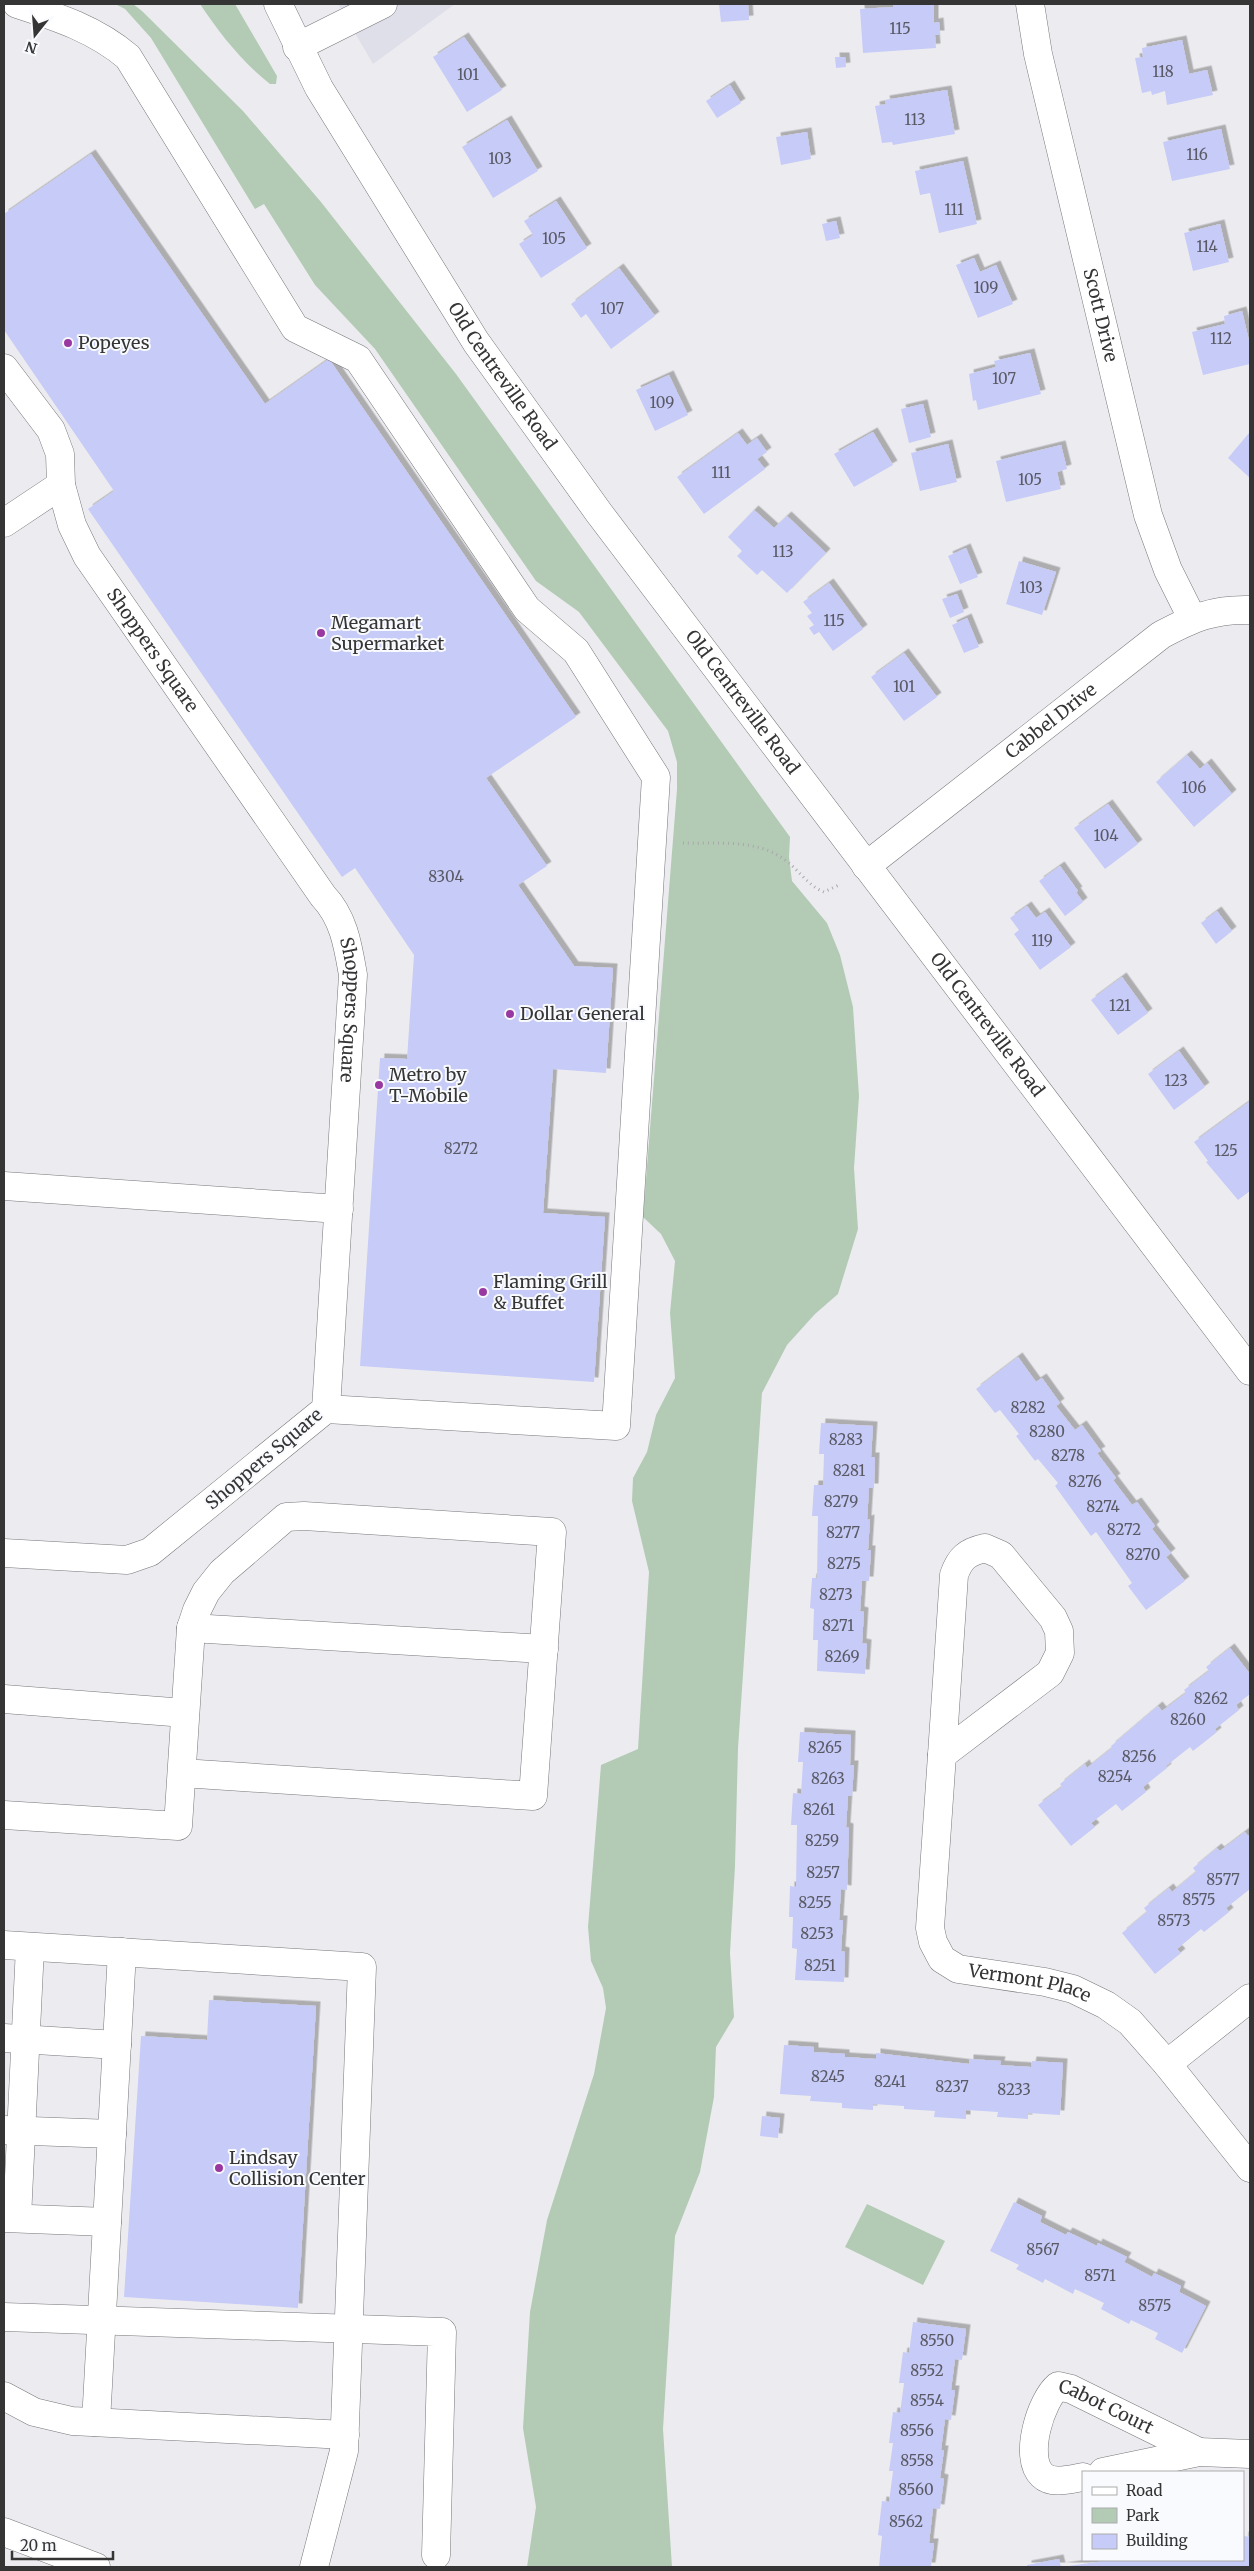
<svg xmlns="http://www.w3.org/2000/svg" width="1254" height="2571" font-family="Merriweather,serif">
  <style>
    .built { fill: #dedfe9 }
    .green { fill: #b3cbb5 }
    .building { fill: #c7cbf7; filter: url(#shadow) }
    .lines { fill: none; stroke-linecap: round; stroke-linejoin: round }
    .minor-casing { stroke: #76777a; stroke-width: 29 }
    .path { stroke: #a8a8ab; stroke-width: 3; stroke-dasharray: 1 4; stroke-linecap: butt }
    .minor { stroke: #fff; stroke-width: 28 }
    .poi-dot { fill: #9938a0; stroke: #f9fafd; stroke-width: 2 }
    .labels { text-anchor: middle; stroke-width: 4; stroke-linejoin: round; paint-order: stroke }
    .number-label { font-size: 15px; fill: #5a5a66 }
    .street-label { font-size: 18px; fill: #353536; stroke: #f9fafd }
    .poi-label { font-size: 18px; fill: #353536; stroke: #f9fafd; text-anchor: start }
  </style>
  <defs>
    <filter id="shadow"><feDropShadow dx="4.5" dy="-4.5" stdDeviation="0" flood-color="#0004"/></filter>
  </defs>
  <rect width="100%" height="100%" fill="#ececf0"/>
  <!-- built -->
  <polygon class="built" points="338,4 455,4 373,64"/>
  <!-- green -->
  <g class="green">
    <polygon points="115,4 133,4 142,11 243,111 321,202 456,374 790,837 789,857 792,881 827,923 840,955 853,1007 859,1096 854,1168 858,1229 838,1294 815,1314 787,1345 762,1393 738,1748 735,1866 730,1953 734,2017 716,2047 714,2097 700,2172 675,2236 663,2429 672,2567 527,2567 536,2507 523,2428 530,2312 547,2220 594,2074 606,2008 603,1988 591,1961 588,1927 601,1765 638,1749 649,1572 632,1501 633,1478 647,1452 656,1415 675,1378 670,1313 675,1261 661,1234 643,1217 677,789 677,762 668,731 579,612 536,581 375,349 315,285 264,204 255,209 151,38 125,9"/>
    <path d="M200,4H235L277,76L276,84H270C242,62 220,34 200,4Z"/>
    <polygon points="867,2204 945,2241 923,2285 845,2247"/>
  </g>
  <!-- building -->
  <g class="building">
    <polygon points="719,4 748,4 749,20 721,22"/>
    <polygon points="893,4 934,4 934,23 939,22 940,35 935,35 936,48 863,53 860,9 893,7"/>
    <polygon points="464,37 502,90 467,112 433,57"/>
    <polygon points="1182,40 1189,74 1207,70 1213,95 1167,105 1165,91 1152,95 1151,91 1142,93 1135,58 1143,57 1142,48"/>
    <polygon points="835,57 845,57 846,67 836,68"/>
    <polygon points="730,85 741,103 717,118 706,101"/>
    <polygon points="947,90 955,134 893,145 892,142 882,143 875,106 886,104 885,100"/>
    <polygon points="507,120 538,171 493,198 462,147"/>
    <polygon points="1221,129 1230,169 1172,181 1163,142"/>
    <polygon points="807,132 811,159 781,165 776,137"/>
    <polygon points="91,154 265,404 329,359 576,717 486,778 547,866 518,885 574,966 613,968 606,1073 553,1069 543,1213 605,1217 594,1382 360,1366 380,1058 407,1059 414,955 355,868 342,877 88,509 114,491 4,330 4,214"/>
    <polygon points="963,161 977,224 939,233 930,193 920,195 915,171"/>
    <polygon points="556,201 587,248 541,278 519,244 533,235 524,221"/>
    <polygon points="836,221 840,238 826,241 822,224"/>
    <polygon points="1220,224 1229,262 1193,271 1184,233"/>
    <polygon points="974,258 980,272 996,265 1013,304 978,318 956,265"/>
    <polygon points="619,268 655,316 611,349 586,314 581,318 571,304"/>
    <polygon points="1242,311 1250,345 1250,364 1203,375 1192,332 1225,324 1224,316"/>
    <polygon points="1030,353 1041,394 978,410 976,400 973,401 969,374 996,367 994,361"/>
    <polygon points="669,375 688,415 655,431 636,390"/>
    <polygon points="923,404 931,437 909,443 901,409"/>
    <polygon points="873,432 893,465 854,487 834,454"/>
    <polygon points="1250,432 1250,478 1228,458"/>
    <polygon points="738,433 747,445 757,438 767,452 757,459 765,469 704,514 677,477"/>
    <polygon points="948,444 957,482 920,491 911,453"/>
    <polygon points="1061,445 1067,469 1057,472 1061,489 1006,502 996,461"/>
    <polygon points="754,510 774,528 787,516 826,553 787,593 762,570 757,575 737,556 742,551 728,537"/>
    <polygon points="966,548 978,577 960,584 948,556"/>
    <polygon points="1019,561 1056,572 1042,615 1006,604"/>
    <polygon points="829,583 863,629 833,651 819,632 814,635 809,628 814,625 807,616 812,613 803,602"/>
    <polygon points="957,594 964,612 950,618 942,599"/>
    <polygon points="967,618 979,647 964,653 952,625"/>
    <polygon points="904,653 937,697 904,721 871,677"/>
    <polygon points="1187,755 1200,769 1207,763 1232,794 1194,827 1156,782"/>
    <polygon points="1108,804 1138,844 1105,869 1074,828"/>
    <polygon points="1060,866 1078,891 1076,892 1083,902 1065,916 1039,881"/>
    <polygon points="1027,906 1036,918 1045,912 1071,947 1040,970 1014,934 1019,930 1010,918"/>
    <polygon points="1217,911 1232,931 1216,944 1201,923"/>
    <polygon points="1122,977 1148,1013 1118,1035 1091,1000"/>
    <polygon points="1179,1051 1205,1087 1174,1110 1148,1074"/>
    <polygon points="1250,1101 1250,1191 1238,1200 1206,1162 1208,1161 1194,1142"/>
    <polygon points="1018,1357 1036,1382 1042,1378 1060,1403 1056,1406 1075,1430 1082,1425 1101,1451 1097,1453 1116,1478 1113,1480 1132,1505 1137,1502 1155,1526 1152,1529 1171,1553 1166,1557 1185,1581 1146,1610 1128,1586 1132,1583 1096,1532 1091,1536 1055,1486 1058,1483 1038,1459 1035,1461 1016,1436 1019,1434 1000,1410 995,1413 976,1389"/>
    <polygon points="821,1423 873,1426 871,1457 875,1457 874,1488 869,1488 867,1520 870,1519 868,1550 871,1550 869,1581 862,1581 860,1611 864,1612 862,1643 867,1644 865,1674 817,1671 818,1640 813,1640 814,1609 810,1608 812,1578 817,1578 818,1516 812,1516 814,1485 823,1485 824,1454 819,1454"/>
    <polygon points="1230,1648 1250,1674 1250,1694 1236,1705 1239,1710 1215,1729 1217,1732 1193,1751 1190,1747 1166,1766 1167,1768 1143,1787 1146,1792 1122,1811 1116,1804 1091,1823 1095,1827 1071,1846 1038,1805 1062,1787 1060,1784 1085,1764 1087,1768 1112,1748 1111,1746 1158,1706 1162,1711 1186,1693 1184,1690 1209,1671 1206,1667"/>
    <polygon points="800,1732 851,1735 850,1765 854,1765 852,1796 848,1796 846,1827 849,1828 847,1890 841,1889 839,1920 843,1920 841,1951 845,1952 844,1982 795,1980 797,1949 792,1948 793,1917 789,1917 790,1886 796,1887 797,1825 791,1825 793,1793 801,1794 803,1762 798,1762"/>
    <polygon points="1245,1832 1248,1836 1250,1834 1250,1889 1226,1908 1229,1912 1204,1932 1201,1929 1177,1949 1181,1953 1155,1974 1122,1933 1147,1912 1144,1908 1169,1888 1172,1892 1196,1872 1193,1868 1217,1848 1220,1851"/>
    <polygon points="209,2000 316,2006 298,2308 124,2297 141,2036 207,2040"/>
    <polygon points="784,2045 814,2047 814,2052 845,2054 845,2057 876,2059 876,2053 969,2064 969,2059 1001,2061 1000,2065 1031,2067 1032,2061 1063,2063 1060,2115 1028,2113 1028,2119 997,2117 998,2112 966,2110 966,2119 934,2117 935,2111 904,2109 904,2106 873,2104 873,2110 842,2108 842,2103 810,2101 811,2096 780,2094"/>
    <polygon points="762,2116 780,2118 778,2138 760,2136"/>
    <polygon points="1014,2202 1042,2216 1040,2222 1066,2235 1068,2232 1097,2246 1098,2243 1127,2257 1124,2262 1152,2277 1154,2273 1181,2286 1179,2292 1206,2306 1182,2353 1155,2339 1158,2333 1131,2320 1129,2324 1101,2309 1104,2303 1075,2289 1073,2294 1045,2279 1043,2283 1016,2269 1019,2265 990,2251"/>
    <polygon points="913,2322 966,2329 962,2360 955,2359 951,2390 955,2390 951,2420 945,2419 941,2450 944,2450 940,2478 944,2479 940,2509 933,2508 929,2543 934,2543 931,2567 879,2567 882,2536 878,2535 882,2501 889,2502 893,2471 889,2471 893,2443 889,2443 893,2412 900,2413 904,2383 899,2383 903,2352 909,2353"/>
    <polygon points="1244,2536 1250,2537 1250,2567 1061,2567 1112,2560 1243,2560"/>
    <polygon points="1059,2559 1061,2567 1027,2567 1027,2565"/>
  </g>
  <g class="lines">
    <defs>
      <g id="minor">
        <path d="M17,4C57,17 95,29 128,57L295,328L358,359L527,609L576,651L656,777L616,1426L326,1409"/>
        <path id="s1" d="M278,4L319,88L476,342L599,513L1250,1371"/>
        <path id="s2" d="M1030,4L1038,54L1148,515L1168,570L1192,618"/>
        <polyline points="297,47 383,4"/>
        <path id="s3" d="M4,368L51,430L60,454L61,485L72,525L87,556L323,896C344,918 348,946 353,975L326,1409L150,1552L127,1560L4,1553"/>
        <polyline points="4,523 61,485"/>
        <path id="s4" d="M866,866L1161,635C1193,618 1213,609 1250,610"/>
        <polyline points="4,1186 339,1209"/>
        <path d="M985,1548L1001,1555L1053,1618L1059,1631L1060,1653L1050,1673L942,1755L954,1575C960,1558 967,1552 985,1548Z"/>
        <polyline points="191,1628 544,1649"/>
        <polyline points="4,1699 185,1713"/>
        <path id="s5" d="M942,1755L930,1928L933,1942L942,1959L958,1969L1045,1982L1073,1989L1106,2005L1130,2022L1167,2064L1250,2168"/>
        <polyline points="4,1815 178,1826 191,1628 197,1610 206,1592 222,1572 286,1517 304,1516 552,1532 533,1796 182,1773"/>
        <polyline points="4,1945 362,1967 344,2451 314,2567"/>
        <polyline points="4,2038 117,2045"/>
        <polyline points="1167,2064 1250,1998"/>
        <polyline points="4,2130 112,2134"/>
        <polyline points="4,2218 107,2222"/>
        <polyline points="17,2218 30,1947"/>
        <polyline points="4,2317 442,2332 436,2555"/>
        <polyline points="4,2396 34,2412 72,2421 345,2435"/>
        <polyline points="96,2422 122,1952"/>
        <polyline points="1103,2472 1199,2452 1250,2454"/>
        <path id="s6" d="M1083,2477C1071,2479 1052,2485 1042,2475C1023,2457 1041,2400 1058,2386L1071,2389L1199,2452"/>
        <polyline points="4,2532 96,2567"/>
      </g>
    </defs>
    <!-- minor casing -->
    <use href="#minor" class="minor-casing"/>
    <!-- path -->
    <path class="path" d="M683,843C714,844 752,839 779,856C797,866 806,885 824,892L841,884"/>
    <!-- minor -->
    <use href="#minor" class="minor"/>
  </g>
  <!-- markers -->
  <g class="poi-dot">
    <circle cx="68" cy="343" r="5"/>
    <circle cx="321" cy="633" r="5"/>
    <circle cx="510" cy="1014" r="5"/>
    <circle cx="379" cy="1085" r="5"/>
    <circle cx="483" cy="1292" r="5"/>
    <circle cx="219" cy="2168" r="5"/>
  </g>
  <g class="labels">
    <!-- number labels -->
    <g class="number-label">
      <text x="900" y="34">115</text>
      <text x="1163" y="77">118</text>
      <text x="468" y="80">101</text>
      <text x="915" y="125">113</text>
      <text x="1197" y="160">116</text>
      <text x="500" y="164">103</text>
      <text x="954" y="215">111</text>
      <text x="554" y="244">105</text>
      <text x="1207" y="252">114</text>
      <text x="986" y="293">109</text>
      <text x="612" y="314">107</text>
      <text x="1221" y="344">112</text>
      <text x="1004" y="384">107</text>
      <text x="662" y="408">109</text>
      <text x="721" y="478">111</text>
      <text x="1030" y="485">105</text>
      <text x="783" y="557">113</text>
      <text x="1031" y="593">103</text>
      <text x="834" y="626">115</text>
      <text x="904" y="692">101</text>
      <text x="1194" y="793">106</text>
      <text x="1106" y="841">104</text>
      <text x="446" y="882">8304</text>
      <text x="1042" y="946">119</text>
      <text x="1120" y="1011">121</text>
      <text x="1176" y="1086">123</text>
      <text x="461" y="1154">8272</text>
      <text x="1226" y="1156">125</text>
      <text x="1028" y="1413">8282</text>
      <text x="1047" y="1437">8280</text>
      <text x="846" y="1445">8283</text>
      <text x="1068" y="1461">8278</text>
      <text x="849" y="1476">8281</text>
      <text x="1085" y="1487">8276</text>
      <text x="841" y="1507">8279</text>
      <text x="1103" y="1512">8274</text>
      <text x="1124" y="1535">8272</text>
      <text x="843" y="1538">8277</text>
      <text x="1143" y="1560">8270</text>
      <text x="844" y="1569">8275</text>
      <text x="836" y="1600">8273</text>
      <text x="838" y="1631">8271</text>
      <text x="842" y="1662">8269</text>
      <text x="1211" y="1704">8262</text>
      <text x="1188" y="1725">8260</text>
      <text x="825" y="1753">8265</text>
      <text x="1139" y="1762">8256</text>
      <text x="1115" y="1782">8254</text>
      <text x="828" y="1784">8263</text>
      <text x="819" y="1815">8261</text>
      <text x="822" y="1846">8259</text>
      <text x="823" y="1878">8257</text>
      <text x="1223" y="1885">8577</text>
      <text x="1199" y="1905">8575</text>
      <text x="815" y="1908">8255</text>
      <text x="1174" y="1926">8573</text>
      <text x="817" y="1939">8253</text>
      <text x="820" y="1971">8251</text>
      <text x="828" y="2082">8245</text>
      <text x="890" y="2087">8241</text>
      <text x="952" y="2092">8237</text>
      <text x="1014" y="2095">8233</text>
      <text x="1043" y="2255">8567</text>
      <text x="1100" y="2281">8571</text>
      <text x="1155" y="2311">8575</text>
      <text x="937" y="2346">8550</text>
      <text x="927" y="2376">8552</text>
      <text x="927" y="2406">8554</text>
      <text x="917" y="2436">8556</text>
      <text x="917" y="2466">8558</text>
      <text x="916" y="2495">8560</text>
      <text x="906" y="2527">8562</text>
    </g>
    <!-- street labels -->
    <g class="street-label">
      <text dy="6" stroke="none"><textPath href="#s2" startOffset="319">Scott Drive</textPath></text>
      <text dy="6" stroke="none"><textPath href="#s1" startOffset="435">Old Centreville Road</textPath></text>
      <text dy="6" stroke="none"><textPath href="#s3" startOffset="325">Shoppers Square</textPath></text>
      <text dy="6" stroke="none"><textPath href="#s1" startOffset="840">Old Centreville Road</textPath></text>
      <text dy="6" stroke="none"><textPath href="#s4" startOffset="235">Cabbel Drive</textPath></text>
      <text dy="6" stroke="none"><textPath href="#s3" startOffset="745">Shoppers Square</textPath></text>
      <text dy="6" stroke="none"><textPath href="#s1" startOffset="1245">Old Centreville Road</textPath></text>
      <text transform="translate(264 1459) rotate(-40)" y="6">Shoppers Square</text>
      <text dy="6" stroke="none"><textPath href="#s5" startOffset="299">Vermont Place</textPath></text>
      <text dy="6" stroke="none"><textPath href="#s6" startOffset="192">Cabot Court</textPath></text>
    </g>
    <!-- poi labels -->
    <g class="poi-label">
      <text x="78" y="349">Popeyes</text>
      <text x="331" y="629">Megamart<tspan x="331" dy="21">Supermarket</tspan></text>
      <text x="520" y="1020">Dollar General</text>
      <text x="389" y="1081">Metro by<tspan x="389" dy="21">T-Mobile</tspan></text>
      <text x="493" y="1288">Flaming Grill<tspan x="493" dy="21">&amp; Buffet</tspan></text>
      <text x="229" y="2164">Lindsay<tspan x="229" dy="21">Collision Center</tspan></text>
    </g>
  </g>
  <!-- border -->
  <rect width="1254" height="2571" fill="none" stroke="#353536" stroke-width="10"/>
  <!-- legend -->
  <rect x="1082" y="2471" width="162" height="90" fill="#f9fafd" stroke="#ababad"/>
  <rect x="1092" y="2487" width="25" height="8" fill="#ffffff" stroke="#ababad"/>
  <text x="1126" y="2496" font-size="15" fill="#353536">Road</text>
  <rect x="1092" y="2508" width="25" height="15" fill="#b3cbb5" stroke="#ababad"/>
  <text x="1126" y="2521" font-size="15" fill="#353536">Park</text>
  <rect x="1092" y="2534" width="25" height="15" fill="#c7cbf7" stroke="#ababad"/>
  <text x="1126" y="2546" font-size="15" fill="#353536">Building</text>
  <!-- north arrow -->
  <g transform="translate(35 35) rotate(197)" stroke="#f9fafd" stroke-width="4" paint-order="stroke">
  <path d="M0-4L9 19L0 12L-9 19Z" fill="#353536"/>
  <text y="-8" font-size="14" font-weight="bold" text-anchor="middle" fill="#353536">N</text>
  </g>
  <!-- scale -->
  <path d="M12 2551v8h101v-8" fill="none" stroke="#353536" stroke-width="2.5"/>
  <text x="20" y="2551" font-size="15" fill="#353536" stroke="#f9fafd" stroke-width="4" paint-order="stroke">20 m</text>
</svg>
